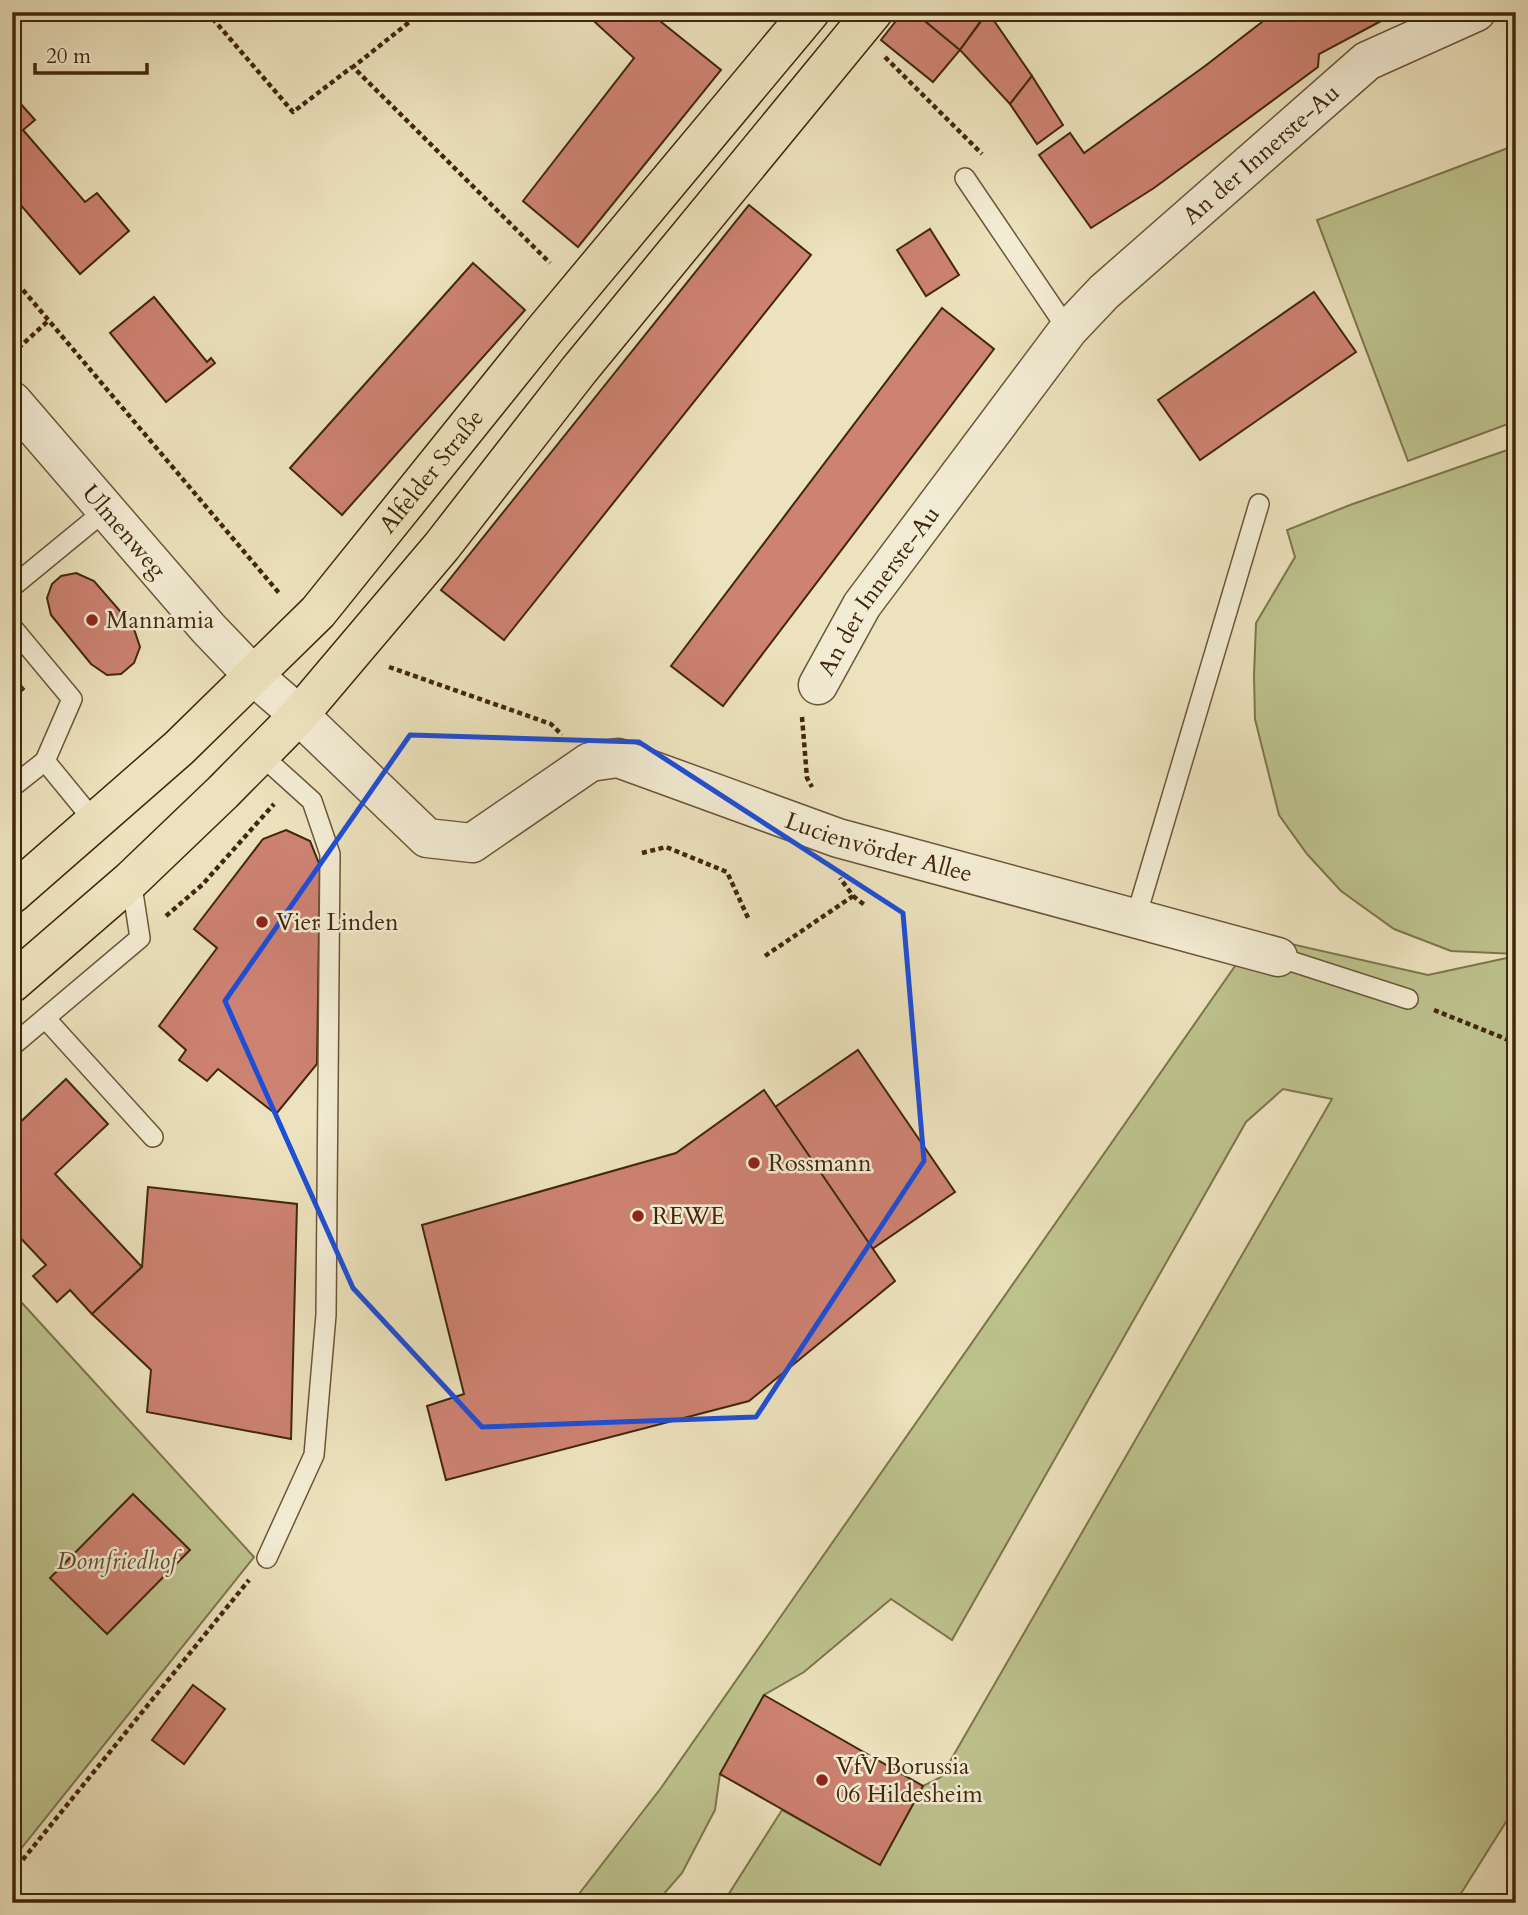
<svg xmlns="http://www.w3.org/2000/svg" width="1528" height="1915" font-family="Cardo,serif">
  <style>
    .green { fill: #bdc28d; stroke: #7f744c; stroke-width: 2 }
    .building { fill: #cd8272; stroke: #41270b; stroke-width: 2 }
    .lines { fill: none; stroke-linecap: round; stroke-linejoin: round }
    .service-casing { stroke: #6c5638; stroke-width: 22 }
    .minor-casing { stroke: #6c5638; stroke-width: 41 }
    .primary-casing { stroke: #41270b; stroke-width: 41 }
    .path { stroke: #41270b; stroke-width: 4.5; stroke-dasharray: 5 3.5; stroke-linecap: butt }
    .service { stroke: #f3ecd4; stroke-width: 19 }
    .minor { stroke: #f3ecd4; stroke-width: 38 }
    .primary { stroke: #ece2bd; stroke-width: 38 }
    .marked { fill: none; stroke: #1d4ed8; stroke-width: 5; stroke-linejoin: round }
    .poi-dot { fill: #8f2418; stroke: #f3ecd4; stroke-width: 2.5 }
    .labels { text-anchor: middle; stroke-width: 5; stroke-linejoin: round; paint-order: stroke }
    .street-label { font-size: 24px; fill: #41270b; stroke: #f3ecd4 }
    .poi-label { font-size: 24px; fill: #41270b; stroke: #f3ecd4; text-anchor: start }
    .park-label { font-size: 24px; font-style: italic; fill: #604e2c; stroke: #f3ecd4 }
  </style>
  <rect width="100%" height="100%" fill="#ece2bd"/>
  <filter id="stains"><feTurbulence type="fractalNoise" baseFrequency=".00286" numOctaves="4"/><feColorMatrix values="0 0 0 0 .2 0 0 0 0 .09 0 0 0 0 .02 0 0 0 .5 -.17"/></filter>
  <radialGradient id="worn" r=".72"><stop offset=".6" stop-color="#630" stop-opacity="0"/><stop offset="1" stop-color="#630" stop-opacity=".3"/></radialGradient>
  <!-- green -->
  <g class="green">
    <polygon points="1516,145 1516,421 1408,461 1317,220"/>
    <polygon points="1516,447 1516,954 1451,951 1394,929 1341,891 1307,854 1279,815 1255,719 1254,676 1256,623 1295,557 1287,530 1350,505"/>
    <polygon points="1256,936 1428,975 1516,956 1516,1806 1455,1903 723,1903 782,1810 880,1865 923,1786 941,1777 1332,1099 1283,1089 1246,1122 952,1640 891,1599 804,1672 764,1695 720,1774 715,1810 682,1873 656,1903 572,1903 661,1788"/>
    <polygon points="12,1292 254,1557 12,1860"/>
  </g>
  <!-- building -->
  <g class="building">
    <polygon points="584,12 658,12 655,17 721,70 578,247 523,201 634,58"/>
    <polygon points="903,12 914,12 960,50 933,82 881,40"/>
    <polygon points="914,12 987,12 960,50"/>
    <polygon points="988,12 1032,76 1010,104 960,50"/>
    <polygon points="1275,12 1398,12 1319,54 1318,67 1154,188 1091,228 1039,155 1070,133 1084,153 1205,66"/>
    <polygon points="1032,76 1063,125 1037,144 1010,104"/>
    <polygon points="12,94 35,120 23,130 85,202 97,193 129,231 80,274 12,195"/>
    <polygon points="749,205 811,255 504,640 441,590"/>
    <polygon points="930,229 959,275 926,296 897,250"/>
    <polygon points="473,263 525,310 342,515 290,468"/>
    <polygon points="1314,292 1356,352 1200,460 1158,400"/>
    <polygon points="154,297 207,362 211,358 215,363 166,402 110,333"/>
    <polygon points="942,308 994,349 723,706 671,666"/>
    <polygon points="76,573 94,581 133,626 140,647 134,663 121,674 107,675 91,664 51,615 47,598 52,584 61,576"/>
    <polygon points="12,675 24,689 12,699"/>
    <polygon points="286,830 310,841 320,866 317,1064 276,1114 218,1069 207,1081 179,1060 186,1050 159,1026 217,948 194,929 263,839"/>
    <polygon points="858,1050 955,1192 872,1249 775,1107"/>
    <polygon points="66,1079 108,1124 55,1174 142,1267 92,1314 70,1290 57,1302 33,1276 46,1265 12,1229 12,1130"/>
    <polygon points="764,1090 895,1281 749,1401 446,1480 427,1406 464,1394 422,1225 676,1153"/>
    <polygon points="148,1187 297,1204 291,1439 147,1412 151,1370 92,1314 142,1267"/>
    <polygon points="133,1494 190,1550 107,1634 50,1578"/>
    <polygon points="193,1685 225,1709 184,1764 152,1740"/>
    <polygon points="764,1695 923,1786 880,1865 720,1774"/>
  </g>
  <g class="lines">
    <defs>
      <g id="service">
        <polyline points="965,178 1068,330"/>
        <polyline points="12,587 107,509"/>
        <polyline points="12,627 72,699 45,761 95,822"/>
        <polyline points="260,754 312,801 330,854 326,1315 314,1455 267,1558"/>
        <polyline points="12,787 45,761"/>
        <polyline points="1136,917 1259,504"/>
        <polyline points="1278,957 1408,999"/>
        <polyline points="46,1019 153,1137"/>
        <polyline points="12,1046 140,938 131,880"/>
      </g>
      <g id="minor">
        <path id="s1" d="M12,401L208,628L254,676L299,715L427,838L472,843L590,762L618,758L838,838L1278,957"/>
        <path id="s2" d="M818,685L862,605L1068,330L1104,292L1367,61L1476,12"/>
      </g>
      <g id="primary">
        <path id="s3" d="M12,894L179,748L318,612L544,331L810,12"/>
        <polyline points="12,983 131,880 223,792 299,715 442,546 579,370 873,12"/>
      </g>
    </defs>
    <!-- service casing -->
    <use href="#service" class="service-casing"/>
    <!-- minor casing -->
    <use href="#minor" class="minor-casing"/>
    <!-- primary casing -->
    <use href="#primary" class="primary-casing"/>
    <!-- path -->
    <g class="path">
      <polyline points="207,12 293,112 352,67"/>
      <polyline points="422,12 353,67 550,263"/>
      <polyline points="885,57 982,154"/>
      <polyline points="12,277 279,593"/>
      <polyline points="12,354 49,320"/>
      <polyline points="389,667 551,724 562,735"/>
      <polyline points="802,717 807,778 812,787"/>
      <polyline points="642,853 666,847 727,872 749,920"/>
      <polyline points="853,896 866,906"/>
      <polyline points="166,916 202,885 274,804"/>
      <polyline points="765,956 853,896 840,878"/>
      <polyline points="1434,1010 1516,1043"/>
      <polyline points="12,1873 249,1580"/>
    </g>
    <!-- service -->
    <use href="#service" class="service"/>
    <!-- minor -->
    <use href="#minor" class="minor"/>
    <!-- primary -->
    <use href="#primary" class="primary"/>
  </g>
  <!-- marked area -->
  <path class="marked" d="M410,735L639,742L903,913L924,1161L756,1417L482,1427L353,1288L225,1001Z"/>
  <!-- markers -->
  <g class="poi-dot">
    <circle cx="92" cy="620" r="7"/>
    <circle cx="262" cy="922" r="7"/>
    <circle cx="754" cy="1163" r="7"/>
    <circle cx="638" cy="1216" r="7"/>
    <circle cx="822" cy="1780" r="7"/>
  </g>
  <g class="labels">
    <!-- street labels -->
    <g class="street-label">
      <text dy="8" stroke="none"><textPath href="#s2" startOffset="696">An der Innerste-Au</textPath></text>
      <text dy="8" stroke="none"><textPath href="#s3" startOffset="597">Alfelder Straße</textPath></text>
      <text dy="8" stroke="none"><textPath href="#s1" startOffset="172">Ulmenweg</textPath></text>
      <text dy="8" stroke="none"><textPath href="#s2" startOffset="112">An der Innerste-Au</textPath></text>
      <text dy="8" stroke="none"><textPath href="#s1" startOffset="1096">Lucienvörder Allee</textPath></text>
    </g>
    <!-- poi labels -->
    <g class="poi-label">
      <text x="106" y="628">Mannamia</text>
      <text x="276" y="930">Vier Linden</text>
      <text x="768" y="1171">Rossmann</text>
      <text x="652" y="1224">REWE</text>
      <text x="836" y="1774">VfV Borussia<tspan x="836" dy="28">06 Hildesheim</tspan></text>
    </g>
    <!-- park labels -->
    <g class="park-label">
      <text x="117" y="1569">Domfriedhof</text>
    </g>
  </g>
  <!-- margin -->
  <rect width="1528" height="1915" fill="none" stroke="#ece2bd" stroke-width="42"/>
  <rect x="14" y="14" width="1500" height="1887" fill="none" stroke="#41270b" stroke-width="3.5"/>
  <rect x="21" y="21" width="1486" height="1873" fill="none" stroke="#41270b" stroke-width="2"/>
  <!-- scale -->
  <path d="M35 63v10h112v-10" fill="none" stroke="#41270b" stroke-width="3.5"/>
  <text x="46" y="63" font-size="21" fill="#41270b" stroke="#f3ecd4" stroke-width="5" paint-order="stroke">20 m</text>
  <rect width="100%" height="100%" filter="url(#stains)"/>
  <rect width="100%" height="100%" fill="url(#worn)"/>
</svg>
